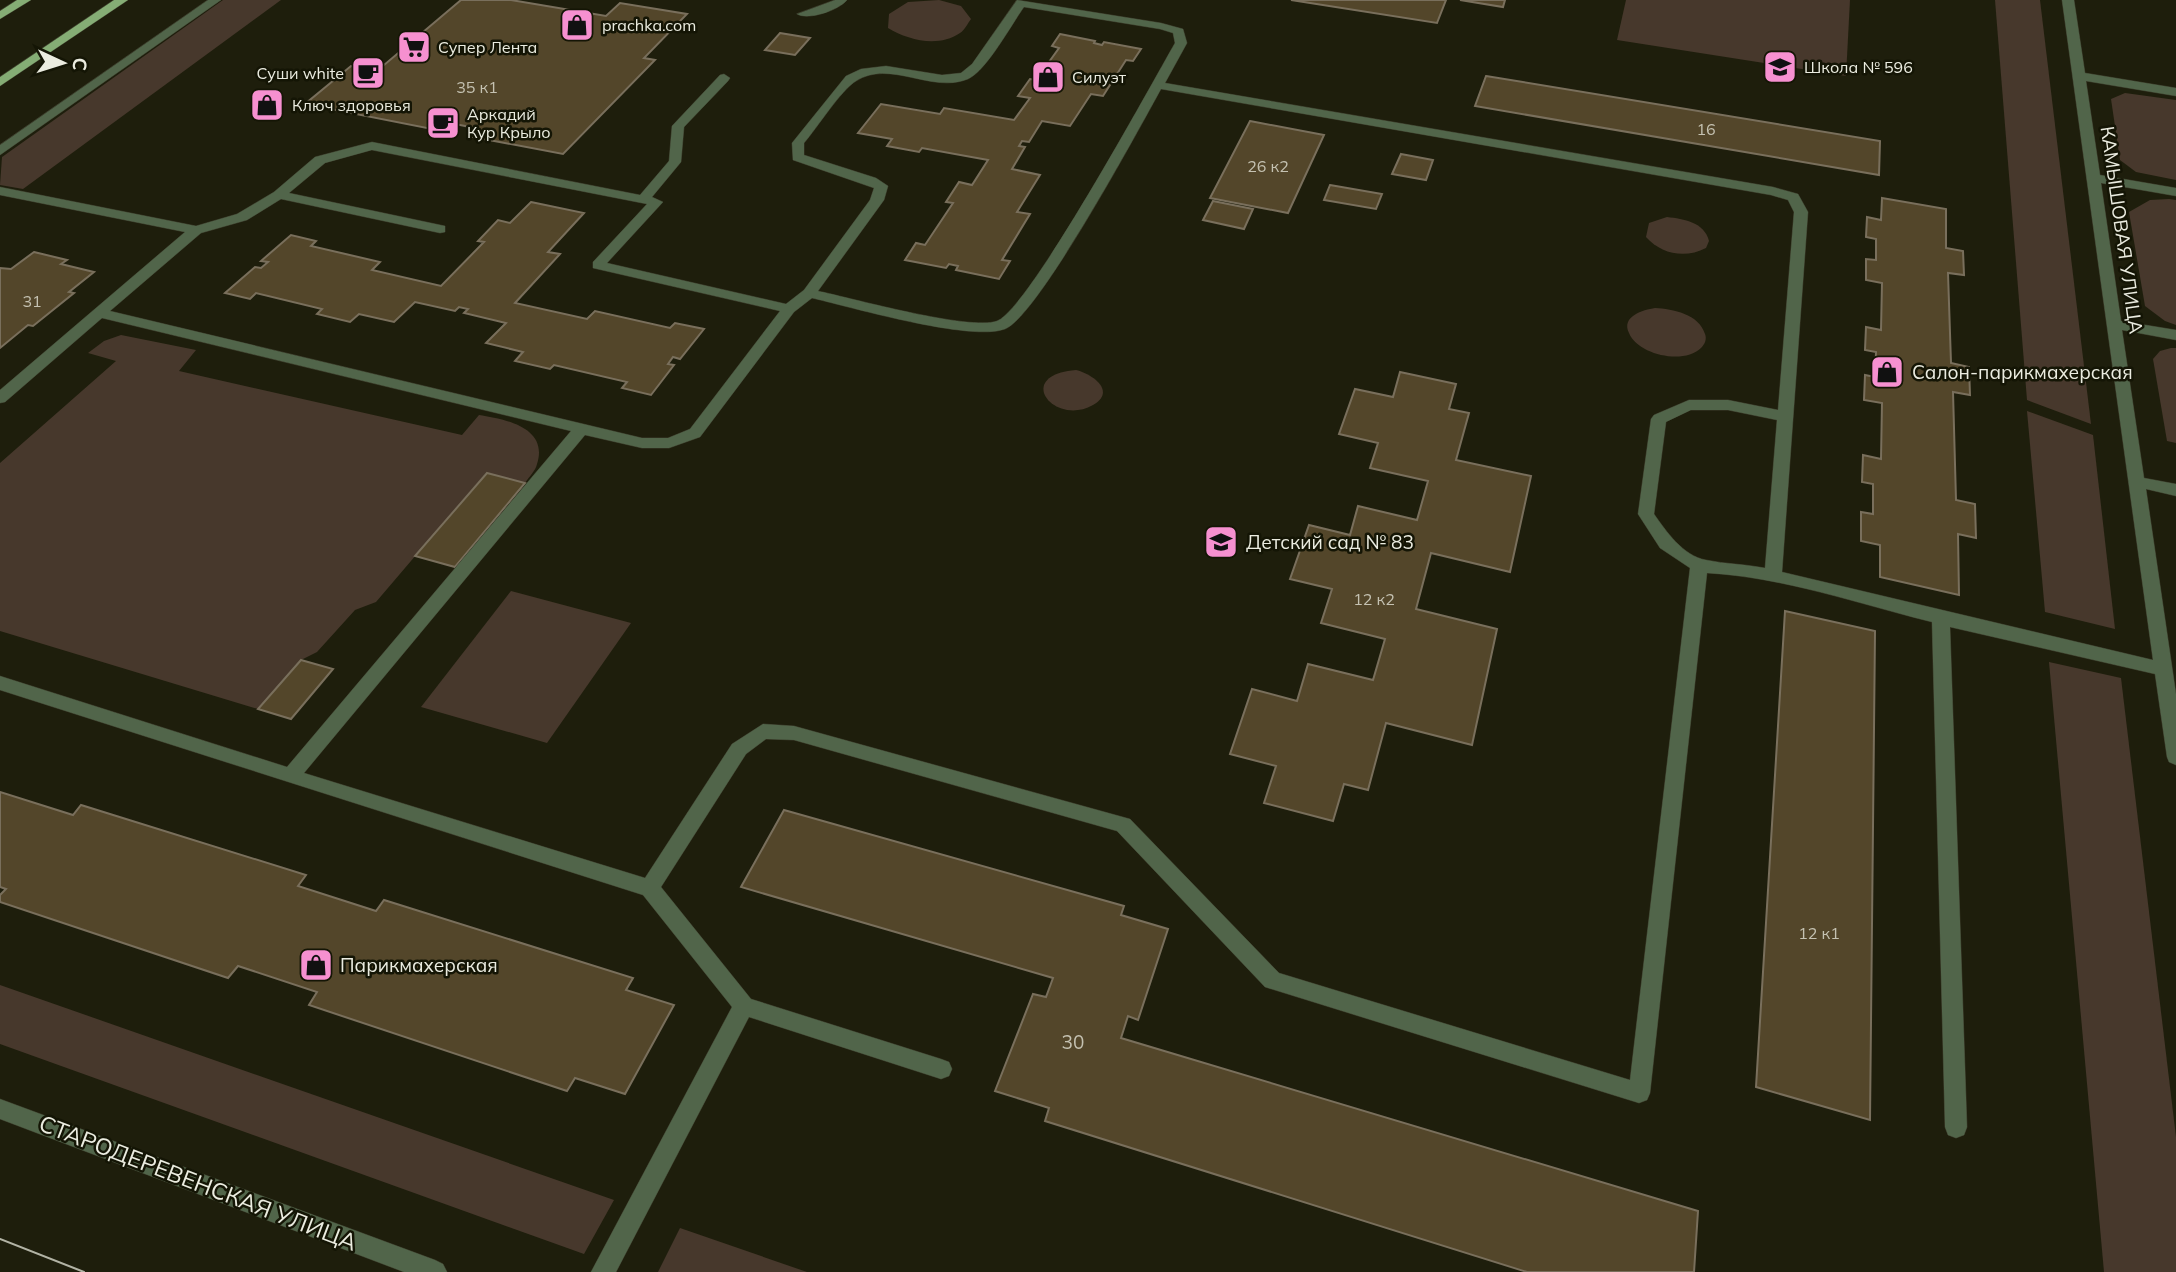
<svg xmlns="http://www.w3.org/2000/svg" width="2176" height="1272" font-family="Mulish,sans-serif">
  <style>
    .green { fill: #47382c }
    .building { fill: #53462a; stroke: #796f5c; stroke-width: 2 }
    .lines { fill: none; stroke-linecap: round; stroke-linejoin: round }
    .minor-casing { stroke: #3b3b2a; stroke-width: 1 }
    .major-casing { stroke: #3b3b2a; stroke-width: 1 }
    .minor { fill: #51654a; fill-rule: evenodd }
    .major { fill: #85ad75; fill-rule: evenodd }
    .tram { stroke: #b2b3a5; stroke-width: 2 }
    .labels { text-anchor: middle; stroke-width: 5; stroke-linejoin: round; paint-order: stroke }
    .far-poi-label { font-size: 16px; fill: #ebece0; stroke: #141505; text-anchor: start }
    .number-label { font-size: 16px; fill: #c5c2b2 }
    .street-label { font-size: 19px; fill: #ebece0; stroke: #141505 }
    .poi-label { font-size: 19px; fill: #ebece0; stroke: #141505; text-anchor: start }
    .near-number-label { font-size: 19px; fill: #c5c2b2 }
    .near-street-label { font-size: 23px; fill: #ebece0; stroke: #141505 }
  </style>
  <rect width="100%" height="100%" fill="#1e1e0c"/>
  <!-- green -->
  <g class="green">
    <polygon points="223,0 281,0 23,189 0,185 2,157"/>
    <path d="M939,0L961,6L971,19C968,23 964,31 960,33C938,48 908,40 888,28L889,14L908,2Z"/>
    <polygon points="1626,0 1850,0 1846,76 1617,40"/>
    <polygon points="1995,0 2040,0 2091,424 2027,400"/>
    <polygon points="2125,93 2176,100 2176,180 2136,172 2120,160 2111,99"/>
    <polygon points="2169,199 2176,200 2176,325 2165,321 2145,306 2129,212 2150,200"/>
    <path d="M1667,217C1684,219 1704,222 1709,241L1706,248C1685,259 1661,254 1646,237L1649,223Z"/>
    <path d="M1655,308C1673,309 1699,314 1705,334C1707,339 1705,344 1701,348C1684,365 1638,355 1629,333C1621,316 1643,310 1655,308Z"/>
    <path d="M121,335L196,350L179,371L462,435L479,415C504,419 549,427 537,464C536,470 529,477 525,483L486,473L376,602L355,610L317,652L301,660L258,709L0,631V463L116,361L88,353L104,341Z"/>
    <polygon points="2171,348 2176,348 2176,443 2167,441 2153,359 2160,351"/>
    <path d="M1076,370C1092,374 1117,391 1093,405C1054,427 1013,375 1076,370Z"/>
    <polygon points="2027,411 2093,435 2115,629 2045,612"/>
    <polygon points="511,591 631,623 547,743 421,707"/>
    <polygon points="2049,662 2121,678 2176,1137 2176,1272 2104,1272"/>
    <polygon points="0,985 614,1200 584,1254 0,1044"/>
    <polygon points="680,1228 807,1272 658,1272"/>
  </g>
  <!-- building -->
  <g class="building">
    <polygon points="461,0 511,0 606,16 620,3 687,14 644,58 655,60 563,154 468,136 475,128 450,123 442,131 305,104 351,66 377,71"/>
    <polygon points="1291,0 1446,0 1437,23"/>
    <polygon points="1460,0 1505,0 1503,7"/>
    <polygon points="780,33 810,38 795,55 765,50"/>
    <polygon points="1060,34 1095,41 1094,43 1102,45 1104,42 1141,49 1133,61 1126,60 1103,96 1091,94 1070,126 1042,121 1029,142 1022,141 1019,146 1025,147 1012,169 1040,175 1017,212 1030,214 1002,260 1010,261 999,279 956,270 958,266 949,264 946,268 905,260 916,243 925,245 953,203 946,202 959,182 972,185 988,160 922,148 919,152 887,146 892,139 858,133 881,104 940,114 944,108 1014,120 1030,98 1018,96 1030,79 1036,80 1059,48 1052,46"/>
    <polygon points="1486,76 1880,141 1879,175 1475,106"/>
    <polygon points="266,100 278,103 269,110 256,108"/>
    <polygon points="1250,121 1324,135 1288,213 1210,198"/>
    <polygon points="1401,154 1433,160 1426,180 1392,174"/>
    <polygon points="1330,185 1382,194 1376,209 1324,200"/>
    <polygon points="1882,198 1946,209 1946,248 1963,251 1964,275 1948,273 1951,363 1969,367 1970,395 1953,392 1956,500 1975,504 1976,538 1958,534 1959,595 1880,577 1880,545 1861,541 1861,512 1873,514 1873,484 1862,482 1863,455 1881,459 1882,403 1864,400 1865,375 1875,377 1876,352 1865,350 1866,327 1881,330 1882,283 1866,280 1866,259 1876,260 1876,239 1866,237 1867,217 1881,220"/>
    <polygon points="1213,201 1253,209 1244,229 1203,220"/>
    <polygon points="531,202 584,213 548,252 560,254 515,303 587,319 595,311 670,328 675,323 704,329 680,359 673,357 668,364 674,365 651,395 622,388 627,382 554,365 550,369 515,361 523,352 486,343 506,323 464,313 468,309 459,307 455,311 415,302 394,322 359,314 350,322 317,314 322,309 256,293 250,299 225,293 255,267 261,268 268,262 261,261 291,235 316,241 311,246 380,262 372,270 441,286 484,242 478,241 498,220 510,223"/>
    <polygon points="34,252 67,260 61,264 94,272 69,292 74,293 33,326 28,325 0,348 0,268 11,269"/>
    <polygon points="1400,372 1456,384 1449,409 1469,413 1456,460 1531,476 1510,572 1431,553 1416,609 1497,629 1472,745 1386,723 1368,790 1344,784 1333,821 1264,803 1276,766 1230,754 1252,689 1297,701 1308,664 1373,680 1385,639 1321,623 1332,589 1290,579 1309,525 1350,535 1358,506 1417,520 1428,481 1370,468 1378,443 1339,434 1355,389 1393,397"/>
    <polygon points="487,473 525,483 455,567 415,556"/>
    <polygon points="1785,611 1875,631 1870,1120 1756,1087"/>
    <polygon points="301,660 333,669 291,719 258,709"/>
    <polygon points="0,792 73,815 81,805 306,875 298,886 376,911 384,900 633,978 626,990 674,1005 625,1094 575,1078 567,1091 309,1005 317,992 238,966 228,978 0,902 0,895 6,889 0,887"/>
    <polygon points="784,810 1124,906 1121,915 1168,929 1138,1020 1128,1016 1121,1038 1698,1211 1694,1272 1527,1272 1045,1121 1049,1108 995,1091 1033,994 1046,997 1053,978 741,887"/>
  </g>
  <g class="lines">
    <defs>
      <g id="minor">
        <polygon points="208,0 221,0 0,155 0,145"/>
        <path d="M835,0H847C839,10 808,21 797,14Z"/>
        <path d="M1017,0L1161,23L1183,29L1187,43L1165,83L1773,187L1798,194L1808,212L1782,572L2153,660L2062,0H2074L2085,73L2176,88V96L2086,81L2100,175L2176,188V196L2101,183L2121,321L2176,330V340L2122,330L2144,478L2176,484V496L2146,489L2176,694V765L2169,762L2167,757L2155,674L1950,627L1967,1127L1964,1135L1956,1138L1948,1135L1945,1127L1932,622C1859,604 1783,577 1707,573L1650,1093L1647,1100L1639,1103L1265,987L1117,831L794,740L766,739L746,754L661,887L751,999L941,1059L949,1062L952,1069L949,1076L941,1079L749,1017L616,1272H591L732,1007L643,895L0,690V676L287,767L571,431L102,318L5,402L0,403V390L185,232L0,195V187L196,226L237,214L274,192L315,157L372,142L640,195L669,161L672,126L720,75L724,74L730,78L728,81L684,127L681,162L652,197L663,202L607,263L786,304L804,290L870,200L874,188L793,160L792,143L846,76L861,69L886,66L942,75L961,73L972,64ZM1024,7L1160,29L1173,33L1175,43C1151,85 1029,309 997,321C970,331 851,298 818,291L884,200L888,186L876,178L804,155V143C817,128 841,90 856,81C890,59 932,94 968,79C987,70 1011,25 1024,7ZM1161,89L1771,195L1788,200L1794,212L1778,410L1728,400H1689L1654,415L1651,419L1638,514L1660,548L1690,568L1630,1080L1279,973L1130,819L794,726L763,724L732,744L645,878L304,773L585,435L642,448H669L700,437L794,312L812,298C851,307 971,342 1005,329C1038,316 1139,129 1161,89ZM372,150L647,204L593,262V268L780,311L690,429L668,438H642L110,311L201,233L247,220L281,199L440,233L445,232V226L289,193L325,163ZM1691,410H1728L1777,420L1765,568C1745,564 1725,564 1706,560C1683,556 1666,531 1654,514L1666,422Z"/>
        <polygon points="0,1099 435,1260 443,1264 447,1272 404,1272 0,1119"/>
      </g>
      <g id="major">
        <polygon points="17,0 31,0 0,19 0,11"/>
        <polygon points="114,0 128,0 0,86 0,77"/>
      </g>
    </defs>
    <!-- minor casing -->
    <use href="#minor" class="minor-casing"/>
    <!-- major casing -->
    <use href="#major" class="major-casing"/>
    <!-- minor -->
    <use href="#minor" class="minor"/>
    <!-- major -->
    <use href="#major" class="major"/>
    <!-- tram -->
    <polyline class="tram" points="0,1239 84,1272"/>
  </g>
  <!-- icons -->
  <defs>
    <symbol id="shop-square" viewBox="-11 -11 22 22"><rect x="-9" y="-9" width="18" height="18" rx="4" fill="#f690d0" stroke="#141505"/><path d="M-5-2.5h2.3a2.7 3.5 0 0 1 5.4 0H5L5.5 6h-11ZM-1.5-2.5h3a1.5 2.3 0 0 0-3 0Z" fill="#111"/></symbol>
    <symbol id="supermarket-square" viewBox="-11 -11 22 22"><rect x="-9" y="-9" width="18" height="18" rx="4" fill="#f690d0" stroke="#141505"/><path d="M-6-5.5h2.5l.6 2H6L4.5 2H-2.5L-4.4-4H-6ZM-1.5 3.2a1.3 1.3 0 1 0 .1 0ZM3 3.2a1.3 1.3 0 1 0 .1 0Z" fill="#111"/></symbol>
    <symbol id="school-square" viewBox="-11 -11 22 22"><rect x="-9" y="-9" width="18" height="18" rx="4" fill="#f690d0" stroke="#141505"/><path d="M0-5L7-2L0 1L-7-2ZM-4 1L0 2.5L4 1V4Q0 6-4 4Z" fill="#111"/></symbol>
    <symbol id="cafe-square" viewBox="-11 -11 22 22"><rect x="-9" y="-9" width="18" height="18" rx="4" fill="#f690d0" stroke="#141505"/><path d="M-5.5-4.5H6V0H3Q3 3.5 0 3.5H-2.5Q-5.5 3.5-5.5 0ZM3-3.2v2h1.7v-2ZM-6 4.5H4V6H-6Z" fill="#111"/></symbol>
  </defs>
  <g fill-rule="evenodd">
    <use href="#shop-square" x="558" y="6" width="38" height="38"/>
    <use href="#supermarket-square" x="395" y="28" width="38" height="38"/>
    <use href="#school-square" x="1761" y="48" width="38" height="38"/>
    <use href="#cafe-square" x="349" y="54" width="38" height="38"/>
    <use href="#shop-square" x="1029" y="58" width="38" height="38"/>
    <use href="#shop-square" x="248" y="86" width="38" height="38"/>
    <use href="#cafe-square" x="424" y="104" width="38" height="38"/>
    <use href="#shop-square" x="1868" y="353" width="38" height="38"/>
    <use href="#school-square" x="1202" y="523" width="38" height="38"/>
    <use href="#shop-square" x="297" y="946" width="38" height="38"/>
  </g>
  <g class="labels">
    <!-- far-poi labels -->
    <g class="far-poi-label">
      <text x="602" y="31">prachka.com</text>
      <text x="438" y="53">Супер Лента</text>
      <text x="1804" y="73">Школа № 596</text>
      <text x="344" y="79" text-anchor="end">Суши white</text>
      <text x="1072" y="83">Силуэт</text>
      <text x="292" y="111">Ключ здоровья</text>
      <text x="467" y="120">Аркадий<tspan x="467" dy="18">Кур Крыло</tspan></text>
    </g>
    <!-- number labels -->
    <g class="number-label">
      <text x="477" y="93">35 к1</text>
      <text x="1706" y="135">16</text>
      <text x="1268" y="172">26 к2</text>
      <text x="32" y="307">31</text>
      <text x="1374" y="605">12 к2</text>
      <text x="1819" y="939">12 к1</text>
    </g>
    <!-- street labels -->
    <g class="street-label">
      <text transform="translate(2122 230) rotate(82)" y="7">КАМЫШОВАЯ УЛИЦА</text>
    </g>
    <!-- poi labels -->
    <g class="poi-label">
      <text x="1912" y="379">Салон-парикмахерская</text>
      <text x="1246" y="549">Детский сад № 83</text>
      <text x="340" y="972">Парикмахерская</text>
    </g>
    <!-- near-number labels -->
    <g class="near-number-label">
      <text x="1073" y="1049">30</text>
    </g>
    <!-- near-street labels -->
    <g class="near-street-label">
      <text transform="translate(198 1183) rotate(21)" y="8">СТАРОДЕРЕВЕНСКАЯ УЛИЦА</text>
    </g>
  </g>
  <!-- north arrow -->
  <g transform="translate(63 63) rotate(94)" stroke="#141505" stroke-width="5" paint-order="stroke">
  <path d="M0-5L12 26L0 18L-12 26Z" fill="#ebece0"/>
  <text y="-10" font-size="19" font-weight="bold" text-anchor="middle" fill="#ebece0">С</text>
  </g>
</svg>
